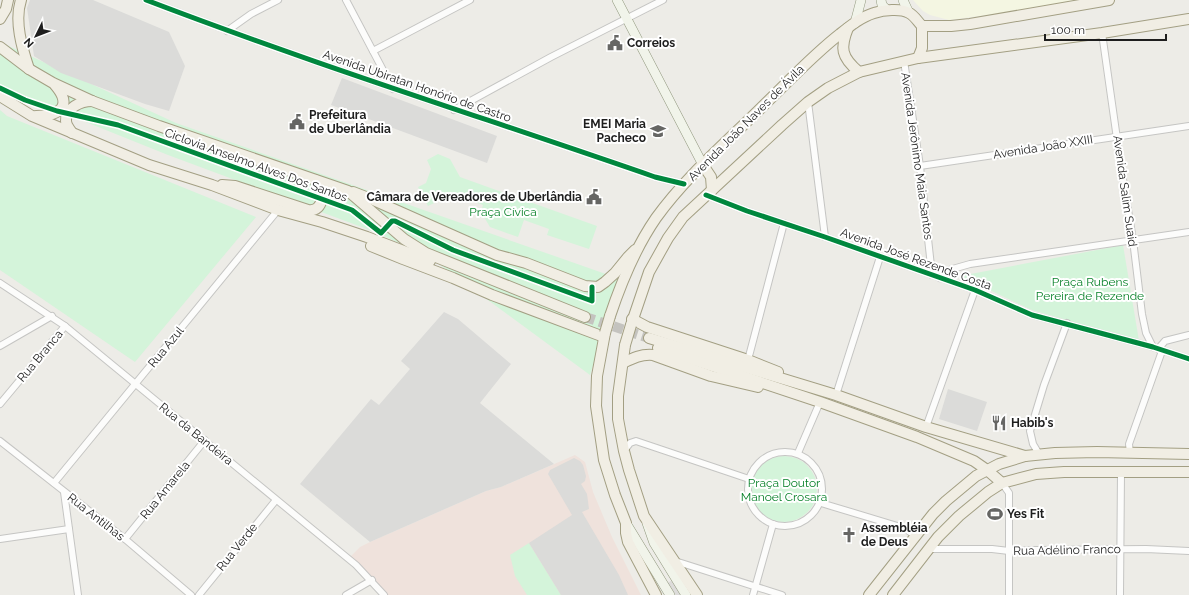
<svg xmlns="http://www.w3.org/2000/svg" width="1189" height="595" font-family="Raleway,sans-serif">
  <style>
    .commercial { fill: #efe2dc }
    .education { fill: #f4f6e2 }
    .park { fill: #d4f4da }
    .parking { fill: #dbdbd9 }
    .pier { fill: #dddcda }
    .lines { fill: none; stroke-linecap: round; stroke-linejoin: round }
    .primary-tunnel { stroke: #c4c3bf; stroke-width: 10; stroke-dasharray: 10 5; stroke-linecap: butt }
    .street-casing { stroke: #c5c5c3; stroke-width: 8 }
    .secondary-casing { stroke: #91987e; stroke-width: 10 }
    .primary-casing { stroke: #a39f83; stroke-width: 12 }
    .street { stroke: #fcfcfb; stroke-width: 6 }
    .secondary { stroke: #f1f4ea; stroke-width: 9 }
    .primary { stroke: #f1eee4; stroke-width: 10 }
    .primary-bridge-casing { stroke: #a39f83; stroke-width: 12; stroke-linecap: butt }
    .primary-bridge { stroke: #f1eee4; stroke-width: 10 }
    .cycleway-casing { stroke: #fff; stroke-width: 8 }
    .cycleway { stroke: #00873e; stroke-width: 5 }
    .labels { text-anchor: middle; stroke-width: 4; stroke-linejoin: round; paint-order: stroke }
    .poi-label { font-size: 12px; font-weight: bold; fill: #1e1e1e; stroke: #fff; text-anchor: start }
    .street-label { font-size: 12px; fill: #1e1e1e; stroke: #fff }
    .park-label { font-size: 12px; fill: #088129; stroke: #fff }
  </style>
  <rect width="100%" height="100%" fill="#edece7"/>
  <!-- commercial -->
  <polygon class="commercial" points="575,455 585,462 593,492 612,537 641,595 384,595 348,559 360,547 370,542 486,491 501,487"/>
  <!-- education -->
  <polygon class="education" points="913,0 1084,0 1018,11 949,20 930,15 923,11"/>
  <!-- park -->
  <g class="park">
    <polygon points="0,42 176,123 620,279 590,375 425,254 367,229 168,155 46,106 0,84"/>
    <polygon points="0,110 7,116 256,217 135,362 0,270"/>
    <polygon points="438,154 450,159 460,177 597,226 589,249 547,235 549,229 524,220 518,237 490,227 481,212 483,205 453,194 428,206 418,187 426,183 431,169 427,160"/>
    <polygon points="1123,245 1139,341 1032,310 960,276"/>
    <circle cx="784" cy="489" r="33"/>
    <polygon points="529,543 561,595 527,595 515,576 510,555"/>
  </g>
  <!-- parking -->
  <g class="parking">
    <polygon points="30,0 93,0 169,32 185,66 169,111 145,104 61,73 34,56 27,8"/>
    <polygon points="342,78 497,136 487,163 331,105"/>
    <polygon points="444,312 458,319 511,364 480,403 554,464 501,487 486,491 370,542 300,484 371,399 379,405 410,369 401,361"/>
    <polygon points="948,389 987,402 977,431 939,419"/>
    <polygon points="574,458 580,461 583,465 586,476 585,481 581,484 587,494 589,509 582,512 619,575 628,595 561,595 529,543 572,515 548,474 550,470"/>
  </g>
  <!-- pier -->
  <polygon class="pier" points="676,578 686,595 670,595 664,585"/>
  <g class="lines">
    <!-- primary-tunnel -->
    <polyline class="primary-tunnel" points="585,317 649,338"/>
    <defs>
      <g id="street">
        <path d="M146,0C313,64 485,118 655,177L684,184"/>
        <polyline points="346,0 393,89"/>
        <polyline points="227,31 251,14 278,0"/>
        <polyline points="1102,33 1121,167 1133,240 1142,314 1146,333 1153,347"/>
        <polyline points="373,51 470,0"/>
        <polyline points="904,61 920,166 932,275"/>
        <polyline points="808,102 825,237"/>
        <polyline points="454,110 551,57 663,0"/>
        <polyline points="920,166 1189,126"/>
        <polyline points="706,195 747,211 825,237 975,290 1032,315 1153,347 1189,359"/>
        <polyline points="940,278 949,270 970,264 1189,232"/>
        <polyline points="0,283 65,326 356,565 384,595"/>
        <polyline points="0,346 52,316"/>
        <polyline points="1158,349 1165,341 1189,335"/>
        <polyline points="748,360 784,223"/>
        <polyline points="836,395 880,257"/>
        <polyline points="0,404 65,326"/>
        <polyline points="926,427 975,290"/>
        <polyline points="0,441 125,539 191,595"/>
        <polyline points="624,451 630,443 636,441 749,479"/>
        <circle cx="785" cy="489" r="37"/>
        <polyline points="798,453 820,402"/>
        <polyline points="1130,453 1129,444 1162,351"/>
        <polyline points="1039,454 1033,444 1030,431 1044,385 1067,323"/>
        <polyline points="54,483 278,210"/>
        <polyline points="1002,483 1009,493 1009,595"/>
        <polyline points="64,492 78,595"/>
        <polyline points="821,503 904,528 916,536"/>
        <polyline points="0,539 69,529"/>
        <polyline points="125,539 205,440"/>
        <polyline points="929,549 992,549 1009,551 1037,550 1146,549 1189,551"/>
        <polyline points="675,561 782,595"/>
        <polyline points="199,595 276,500"/>
        <polyline points="346,595 372,580"/>
        <polyline points="753,595 773,524"/>
        <polyline points="1120,595 1121,472"/>
      </g>
      <g id="secondary">
        <polyline points="617,0 703,165"/>
        <polyline points="881,0 882,5 887,10"/>
        <polyline points="903,0 909,13"/>
        <polyline points="855,23 861,0"/>
        <polyline points="626,523 670,595"/>
        <polyline points="647,523 654,543 686,595"/>
      </g>
      <g id="primary">
        <path d="M21,0C14,21 22,48 29,69"/>
        <polyline points="0,19 6,9 8,0"/>
        <polyline points="922,26 951,26 970,24 1109,0"/>
        <path d="M848,28C840,48 841,57 859,72"/>
        <polyline points="0,47 29,69 53,83 92,101 159,126 348,191 404,239 426,253 585,317"/>
        <polyline points="0,96 32,116 149,165 212,185 278,210 322,222 367,237 430,261"/>
        <path d="M36,116C60,116 73,106 55,85"/>
        <path d="M72,133C70,129 66,126 66,121C65,108 81,101 92,101"/>
        <polyline points="703,165 711,177 712,190"/>
        <path d="M222,185L235,186L308,210C316,211 320,207 322,199L321,189L315,180"/>
        <polyline points="353,192 371,199 497,255 526,263 585,286 598,287 605,282 615,273 628,257 635,250"/>
        <polyline points="371,246 403,259 453,278 492,295 604,337"/>
        <path d="M610,316C621,283 636,247 656,218C687,175 728,141 765,104C790,80 813,55 840,34C850,26 861,17 874,13C883,10 901,8 909,13C914,15 918,22 922,26V48L918,58"/>
        <polyline points="632,319 647,327 748,360 778,372"/>
        <polyline points="631,325 649,272 668,238 683,217 782,125 808,102 828,88 859,72 918,58 1102,33 1189,19"/>
        <polyline points="605,333 597,376 596,406 604,460 615,495 626,523 626,533 628,542 656,595"/>
        <polyline points="649,338 836,395 926,427 1025,456"/>
        <polyline points="625,345 618,396 618,419 624,451 629,470 644,516 697,595"/>
        <polyline points="658,348 820,402 917,437 974,461 987,470 1002,483"/>
        <path d="M623,363C633,358 641,354 653,355L711,376L758,387"/>
        <polyline points="869,595 933,514 946,501 976,476 999,464 1025,456 1055,453 1097,452 1189,454"/>
        <polyline points="893,595 938,537 959,516 988,492 1002,483 1036,474 1064,472 1189,472"/>
      </g>
    </defs>
    <!-- street casing -->
    <use href="#street" class="street-casing"/>
    <!-- secondary casing -->
    <use href="#secondary" class="secondary-casing"/>
    <!-- primary casing -->
    <use href="#primary" class="primary-casing"/>
    <!-- street -->
    <use href="#street" class="street"/>
    <!-- secondary -->
    <use href="#secondary" class="secondary"/>
    <!-- primary -->
    <use href="#primary" class="primary"/>
    <defs>
      <g id="primary-bridge">
        <polyline points="605,333 610,316"/>
        <polyline points="625,345 631,325"/>
      </g>
    </defs>
    <!-- primary-bridge casing -->
    <use href="#primary-bridge" class="primary-bridge-casing"/>
    <!-- primary-bridge -->
    <use href="#primary-bridge" class="primary-bridge"/>
    <defs>
      <g id="cycleway">
        <path d="M146,0C313,64 485,118 655,177L684,184"/>
        <polyline points="0,88 25,100 57,111 118,125 352,210 381,233 392,221 395,221 453,250 592,301 592,287"/>
        <polyline points="706,195 747,211 825,237 975,290 1032,315 1153,347 1189,359"/>
      </g>
    </defs>
    <!-- cycleway casing -->
    <use href="#cycleway" class="cycleway-casing"/>
    <!-- cycleway -->
    <use href="#cycleway" class="cycleway"/>
  </g>
  <!-- icons -->
  <defs>
    <symbol id="civic-bare" viewBox="-9 -9 18 18"><path d="M-.6-6.5H3V-4.5H.6V-3L4-1V1h2V6H-6V1h2V-1L-.6-3ZM-1.2 2.5V6h2.4V2.5Z" fill="#666664" stroke="#fff" stroke-width="2.5" paint-order="stroke"/></symbol>
    <symbol id="school-bare" viewBox="-9 -9 18 18"><path d="M0-5L7-2L0 1L-7-2ZM-4 1L0 2.5L4 1V4Q0 6-4 4Z" fill="#666664" stroke="#fff" stroke-width="2.5" paint-order="stroke"/></symbol>
    <symbol id="restaurant-bare" viewBox="-9 -9 18 18"><path d="M-5-6h1v4h1v-4h1v4h1v-4h1v5L-1.5 .5V6h-2V.5L-5-1ZM5-6V6H3V1.5H1.5Q1.5-4 5-6Z" fill="#666664" stroke="#fff" stroke-width="2.5" paint-order="stroke"/></symbol>
    <symbol id="stadium-bare" viewBox="-9 -9 18 18"><path d="M0-5a6.5 5 0 1 0 0 10a6.5 5 0 1 0 0-10ZM-3.5-1.8h7v3.6h-7Z" fill="#666664" stroke="#fff" stroke-width="2.5" paint-order="stroke"/></symbol>
    <symbol id="church-bare" viewBox="-9 -9 18 18"><path d="M-1.2-6h2.4v3.5h3.3v2.4h-3.3V6h-2.4V-.1h-3.3v-2.4h3.3Z" fill="#666664" stroke="#fff" stroke-width="2.5" paint-order="stroke"/></symbol>
  </defs>
  <g fill-rule="evenodd">
    <use href="#civic-bare" x="604" y="32" width="22" height="22"/>
    <use href="#civic-bare" x="286" y="111" width="22" height="22"/>
    <use href="#school-bare" x="647" y="120" width="22" height="22"/>
    <use href="#civic-bare" x="583" y="186" width="22" height="22"/>
    <use href="#restaurant-bare" x="988" y="412" width="22" height="22"/>
    <use href="#stadium-bare" x="984" y="503" width="22" height="22"/>
    <use href="#church-bare" x="838" y="524" width="22" height="22"/>
  </g>
  <g class="labels">
    <!-- poi labels -->
    <g class="poi-label">
      <text x="627" y="47">Correios</text>
      <text x="309" y="119">Prefeitura<tspan x="309" dy="14">de Uberlândia</tspan></text>
      <text x="646" y="128" text-anchor="end">EMEI Maria<tspan x="646" dy="14">Pacheco</tspan></text>
      <text x="582" y="201" text-anchor="end">Câmara de Vereadores de Uberlândia</text>
      <text x="1011" y="427">Habib's</text>
      <text x="1007" y="518">Yes Fit</text>
      <text x="861" y="532">Assembléia<tspan x="861" dy="14">de Deus</tspan></text>
    </g>
    <!-- street labels -->
    <g class="street-label">
      <text transform="translate(417 86) rotate(19)" y="4">Avenida Ubiratan Honório de Castro</text>
      <text transform="translate(746 123) rotate(-45)" y="4">Avenida João Naves de Ávila</text>
      <text transform="translate(1043 147) rotate(-9)" y="4">Avenida João XXIII</text>
      <text transform="translate(917 156) rotate(82)" y="4">Avenida Jerônimo Maia Santos</text>
      <text transform="translate(256 165) rotate(20)" y="4">Ciclovia Anselmo Alves Dos Santos</text>
      <text transform="translate(1125 191) rotate(82)" y="4">Avenida Salim Suaid</text>
      <text transform="translate(916 259) rotate(20)" y="4">Avenida José Rezende Costa</text>
      <text transform="translate(166 347) rotate(-51)" y="4">Rua Azul</text>
      <text transform="translate(40 356) rotate(-50)" y="4">Rua Branca</text>
      <text transform="translate(196 434) rotate(39)" y="4">Rua da Bandeira</text>
      <text transform="translate(165 490) rotate(-51)" y="4">Rua Amarela</text>
      <text transform="translate(96 517) rotate(38)" y="4">Rua Antilhas</text>
      <text transform="translate(237 547) rotate(-51)" y="4">Rua Verde</text>
      <text transform="translate(1067 550) rotate(-1)" y="4">Rua Adélino Franco</text>
    </g>
    <!-- park labels -->
    <g class="park-label">
      <text x="503" y="216">Praça Cívica</text>
      <text x="1090" y="286">Praça Rubens<tspan x="1090" dy="14">Pereira de Rezende</tspan></text>
      <text x="784" y="487">Praça Doutor<tspan x="784" dy="14">Manoel Crosara</tspan></text>
    </g>
  </g>
  <!-- north arrow -->
  <g transform="translate(36 36) rotate(227)" stroke="#ffffff" stroke-width="3" paint-order="stroke">
  <path d="M0-3L7 15L0 10L-7 15Z" fill="#1e1e1e"/>
  <text y="-6" font-size="11" font-weight="bold" text-anchor="middle" fill="#1e1e1e">N</text>
  </g>
  <!-- scale -->
  <path d="M1045 34v6h121v-6" fill="none" stroke="#1e1e1e" stroke-width="2"/>
  <text x="1051" y="34" font-size="12" fill="#1e1e1e" stroke="#ffffff" stroke-width="3" paint-order="stroke">100 m</text>
</svg>
